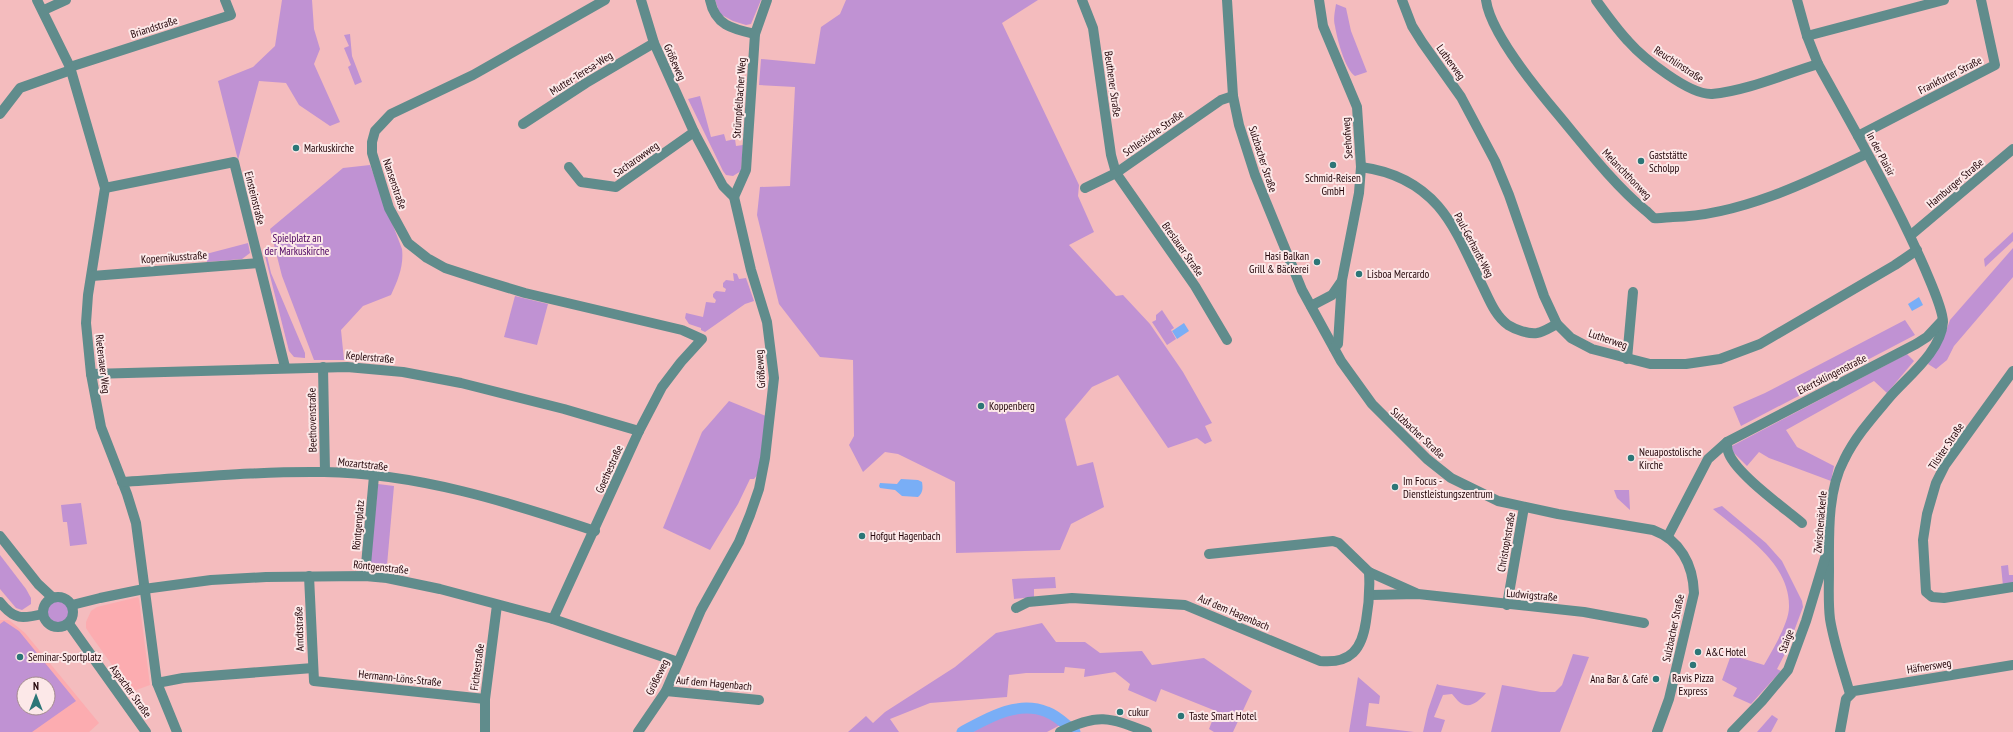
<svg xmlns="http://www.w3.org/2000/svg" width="2013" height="732" font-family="'PT Sans Narrow',sans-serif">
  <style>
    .built { fill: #fcacb0; fill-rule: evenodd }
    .green { fill: #c092d3; fill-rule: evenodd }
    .water { fill: #79aef6 }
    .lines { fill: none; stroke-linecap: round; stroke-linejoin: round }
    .canal { stroke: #79aef6; stroke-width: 11 }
    .minor { stroke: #608c8c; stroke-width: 10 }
    .poi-dot { fill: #2c7677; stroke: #fce8e8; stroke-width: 1.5 }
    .labels { text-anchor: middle; stroke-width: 4; stroke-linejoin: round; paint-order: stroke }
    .street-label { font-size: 11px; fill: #210307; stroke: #fce8e8 }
    .poi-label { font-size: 11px; fill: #210307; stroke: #fce8e8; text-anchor: start }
    .park-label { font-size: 11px; fill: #4a005f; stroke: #fce8e8 }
  </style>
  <rect width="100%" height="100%" fill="#f4bcbe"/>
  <!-- built -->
  <g class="built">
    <polygon points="138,597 139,599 150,685 136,690 133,694 92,637 86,628 86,622 91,611 97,607"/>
    <path d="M0,620H9L25,633L99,723L89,732H0ZM24,684H48V708H24Z"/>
  </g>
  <!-- green -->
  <g class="green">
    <polygon points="282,0 312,0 314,29 320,49 314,64 340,122 330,126 299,105 286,83 259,81 238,160 218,81 253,67 275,46"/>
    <polygon points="715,0 761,0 751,24 746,25 733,21 720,14"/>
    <polygon points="846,0 1038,0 1002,23 1079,185 1078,196 1094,232 1069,245 1116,296 1123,295 1150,324 1183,372 1212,423 1205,426 1212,441 1205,444 1197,438 1168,448 1118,375 1092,387 1065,419 1077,466 1093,462 1104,507 1071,524 1060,550 956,553 955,482 898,454 885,452 863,472 849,445 854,436 853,360 820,357 779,304 757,215 760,187 790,186 795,87 759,85 761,59 815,64 821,27 840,14"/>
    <path d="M1336,4L1346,8L1351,31L1367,72L1355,76C1345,69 1337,39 1335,26C1333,19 1335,11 1336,4Z"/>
    <polygon points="350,34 352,56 362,82 355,85 348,67 351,65 344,48 349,46 344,35"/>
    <polygon points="700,96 711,137 724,134 726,141 735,139 736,146 743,145 741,171 733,176 726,175 723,171 688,99"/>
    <path d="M370,165L402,249C404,266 398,280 391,295L363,306L341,330L344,360H314L282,276L270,229L343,168Z"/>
    <polygon points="2013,232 2013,241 1985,267 1984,259"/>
    <polygon points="248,243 250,253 242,259 207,262 206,254"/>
    <polygon points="2013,248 2013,277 1954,346 1947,360 1936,369 1928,364 1942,342 1950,320"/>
    <polygon points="265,256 267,256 271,273 305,353 305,358 294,357 289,351"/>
    <polygon points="733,273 737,274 739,279 746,278 754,301 745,304 705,332 701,330 701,328 689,324 685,318 686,313 703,317 706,302 715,303 716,300 713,297 713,294 716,291 725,292 726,289 723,287 723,283 726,280 734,281"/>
    <polygon points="515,296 548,304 537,345 504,337"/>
    <polygon points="1162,310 1174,328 1171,330 1176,339 1167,345 1152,322 1156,320 1156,315"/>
    <polygon points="1905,320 1915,335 1741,426 1733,407 1765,393"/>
    <polygon points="1907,354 1914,361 1887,393 1874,381 1786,430 1797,447 1834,466 1831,481 1769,458 1759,452 1747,466 1733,452 1732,446"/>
    <polygon points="729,401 766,416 759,473 754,479 750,479 738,504 710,550 663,528 702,432"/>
    <polygon points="378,484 394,486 387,565 370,563"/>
    <polygon points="1614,490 1629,490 1630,510 1617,498"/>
    <polygon points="81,503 87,544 70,546 67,522 63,522 61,505"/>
    <path d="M1722,506L1766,543L1782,561L1802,601L1803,607L1787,650L1777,669L1781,671L1751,704L1733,696L1737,688L1722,680L1731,655L1764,665C1772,651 1789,623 1789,607C1790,562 1742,534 1713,509Z"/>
    <polygon points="0,555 26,589 31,598 31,604 22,610 16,608 0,589"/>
    <polygon points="2008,565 2009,575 2013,575 2013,585 2003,586 2001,566"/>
    <polygon points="1055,577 1056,588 1034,589 1034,597 1014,599 1012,579"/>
    <circle cx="58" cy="612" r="11"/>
    <path d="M4,621L19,631L76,701L32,732H0V624ZM24,684H48V708H24Z"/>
    <polygon points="1042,623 1056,642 1085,642 1100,653 1142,651 1152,665 1204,658 1252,691 1233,732 1214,732 1209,729 1216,711 1161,689 1156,702 1128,690 1130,684 1115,672 1084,677 1085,669 1065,667 1064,673 1026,673 1009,675 1007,697 930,703 890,719 899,732 848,732 866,716 873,723 885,712 955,667 996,633"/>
    <polygon points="1573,654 1589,657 1560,732 1491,732 1502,685 1541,692 1555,692 1562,685"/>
    <polygon points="1358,677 1380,696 1379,704 1369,703 1366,726 1414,732 1349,732"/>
    <path d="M1437,684L1439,685L1486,693C1479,701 1469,711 1458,701C1456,699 1454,696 1452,694L1443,695L1434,717L1445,720L1441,732H1423L1428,710Z"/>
    <polygon points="1016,711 1043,714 1062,724 1047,732 973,732 1004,714"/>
    <polygon points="1772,715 1778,719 1771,732 1757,732"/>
  </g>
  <!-- water -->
  <g class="water">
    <polygon points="1919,297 1923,305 1912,311 1908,304"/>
    <polygon points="1184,323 1189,331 1177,339 1172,331"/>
    <path d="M901,479L918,480L922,482C923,488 923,493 918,497L902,496L895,490L880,488L879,486L880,483L897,484Z"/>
  </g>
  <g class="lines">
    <!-- canal -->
    <path class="canal" d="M962,732C988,718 1017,700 1047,712C1058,716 1066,725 1075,732"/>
    <!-- minor -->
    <g class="minor">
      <polyline points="37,0 70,67 105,188 88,295 86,323 91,374 101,427 127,494 136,523 157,683 177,732"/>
      <path d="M710,0C715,25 732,29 755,34"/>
      <polyline points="1082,0 1093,28 1111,155 1116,173 1195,286 1227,340"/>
      <path d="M1227,0L1233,96L1239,125L1255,175L1302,290L1341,361L1372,404L1427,459L1451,478L1498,501L1558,514L1653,530C1680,540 1693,564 1694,593L1669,699L1657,732"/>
      <polyline points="1319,0 1323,26 1357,107 1361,167 1359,193 1342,280 1338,344 1334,348"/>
      <polyline points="1402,0 1412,26 1422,42 1461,97 1495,161 1509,195 1544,296 1557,324 1571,338 1592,349 1650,364 1686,364 1720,359 1760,344 1895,265 1917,250"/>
      <path d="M1486,0C1490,31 1535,87 1556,112C1582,143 1614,185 1645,210C1648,212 1651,216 1654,218C1659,219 1668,217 1673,217C1738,216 1809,182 1866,154"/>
      <path d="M1596,0C1606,14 1616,28 1628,41C1643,58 1689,95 1712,94C1746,91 1785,74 1818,64"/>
      <path d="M1797,0L1807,36L1818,64C1855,131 1894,198 1925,269C1930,281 1943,309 1943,322C1941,352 1907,377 1889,398C1873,417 1855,437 1844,460C1827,492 1829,535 1829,570C1829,586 1828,603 1830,619C1834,644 1843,669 1850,694"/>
      <polyline points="44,10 66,0"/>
      <polyline points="1807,36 1944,0"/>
      <polyline points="70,67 231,15 225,0"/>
      <polyline points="0,114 20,88 71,70"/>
      <polyline points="523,124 586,83 654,43"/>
      <polyline points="1858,136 1995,65 1981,0"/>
      <polyline points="569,167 581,182 616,187 694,132"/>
      <path d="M1361,167C1391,171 1417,182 1438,206C1457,228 1469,259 1482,285C1489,299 1495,316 1508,325C1516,330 1528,334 1537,333C1544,332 1551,327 1557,324"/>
      <polyline points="105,188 234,162 285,367"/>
      <polyline points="1085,188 1116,173 1221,100 1233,96"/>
      <polyline points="734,197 746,170 755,34 767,0"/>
      <polyline points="1911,235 2013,149"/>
      <polyline points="92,276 258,263"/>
      <polyline points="1311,306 1332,295 1341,282"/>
      <polyline points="1627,359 1633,292"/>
      <polyline points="323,367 325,472"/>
      <polyline points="2013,371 1945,465 1936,483 1927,514 1923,540 1926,592 1932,597 1944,598 2013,587"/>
      <polyline points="91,374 347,367 403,372 461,383 564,409 639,431"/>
      <path d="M1727,442C1727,446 1727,450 1729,454C1738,475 1783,507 1802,523"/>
      <path d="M122,482C189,478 257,471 324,472C416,473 509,502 595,531"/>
      <polyline points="0,536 38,584 52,597"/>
      <polyline points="1668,536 1708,459 1727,442 1916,344 1927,337 1941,322"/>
      <polyline points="1209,554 1333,541 1339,543 1369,572 1416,593"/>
      <polyline points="309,576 314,681 485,699"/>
      <polyline points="365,576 374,476"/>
      <polyline points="1371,595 1418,594 1584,612 1644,623"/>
      <circle cx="58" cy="612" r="15"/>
      <path d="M0,602C14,620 22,619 43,614"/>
      <polyline points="72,605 100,598 144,589 211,580 266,577 365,576 387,578 440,589 553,619 678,662"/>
      <polyline points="1507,605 1524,507"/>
      <path d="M1016,608L1028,602L1072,598L1185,605L1320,661C1351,664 1362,649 1366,621C1369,604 1370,589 1369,572"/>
      <polyline points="553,619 639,431 662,387 681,362 702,339 682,330 525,293 482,280 445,268 427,258 408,243 389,208 372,153 372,142 375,131 391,114 473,75 605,0"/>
      <polyline points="69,624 146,732"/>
      <polyline points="157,683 183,678 313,668"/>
      <polyline points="666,691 759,700"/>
      <polyline points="485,732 485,699 497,605"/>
      <polyline points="638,732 666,691 701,610 739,542 750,515 759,489 765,458 774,378 767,322 751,270 734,197 723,186 694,132 654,43 641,0"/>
      <path d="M1060,732C1097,713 1109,717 1147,732"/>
      <polyline points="1732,732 1762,701 1788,670 1806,621 1825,558"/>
      <polyline points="1840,732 1846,699 1854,691 2013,665"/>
    </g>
  </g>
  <!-- markers -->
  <g class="poi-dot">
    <circle cx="296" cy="148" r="4"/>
    <circle cx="1641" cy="161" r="4"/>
    <circle cx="1333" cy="165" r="4"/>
    <circle cx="1317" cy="262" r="4"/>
    <circle cx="1359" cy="274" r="4"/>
    <circle cx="981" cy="406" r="4"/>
    <circle cx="1631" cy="458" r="4"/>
    <circle cx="1395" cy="487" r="4"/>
    <circle cx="862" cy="536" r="4"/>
    <circle cx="1698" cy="652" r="4"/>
    <circle cx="20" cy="657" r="4"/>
    <circle cx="1693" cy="665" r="4"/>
    <circle cx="1656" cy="679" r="4"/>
    <circle cx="1120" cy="712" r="4"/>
    <circle cx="1181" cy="716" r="4"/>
  </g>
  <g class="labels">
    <!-- street labels -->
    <g class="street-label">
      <text transform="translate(154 27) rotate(-18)" y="4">Briandstraße</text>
      <text transform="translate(675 62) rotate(66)" y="4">Größeweg</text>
      <text transform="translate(1451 62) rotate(54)" y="4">Lutherweg</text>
      <text transform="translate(1679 64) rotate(33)" y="4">Reuchlinstraße</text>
      <text transform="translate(581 73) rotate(-32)" y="4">Mutter-Teresa-Weg</text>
      <text transform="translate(1950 75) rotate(-27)" y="4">Frankfurter Straße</text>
      <text transform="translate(1113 84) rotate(82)" y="4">Beuthener Straße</text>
      <text transform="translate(739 98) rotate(-86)" y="4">Strümpfelbacher Weg</text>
      <text transform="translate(1153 133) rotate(-35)" y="4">Schlesische Straße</text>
      <text transform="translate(1347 138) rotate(-94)" y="4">Seehofweg</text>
      <text transform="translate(1881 154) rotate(62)" y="4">In der Plaisir</text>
      <text transform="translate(636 159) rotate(-35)" y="4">Sacharowweg</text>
      <text transform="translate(1263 159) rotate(72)" y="4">Sulzbacher Straße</text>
      <text transform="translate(1627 174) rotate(46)" y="4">Melanchthonweg</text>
      <text transform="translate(1955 183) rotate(-40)" y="4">Hamburger Straße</text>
      <text transform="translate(395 184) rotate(71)" y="4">Nansenstraße</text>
      <text transform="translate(255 198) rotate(76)" y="4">Einsteinstraße</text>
      <text transform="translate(1474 245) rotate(62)" y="4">Paul-Gerhardt-Weg</text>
      <text transform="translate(1183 249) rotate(55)" y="4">Breslauer Straße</text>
      <text transform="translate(174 257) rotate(-4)" y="4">Kopernikusstraße</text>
      <text transform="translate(1608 339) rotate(19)" y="4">Lutherweg</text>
      <text transform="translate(370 357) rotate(5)" y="4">Keplerstraße</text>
      <text transform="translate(103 364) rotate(83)" y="4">Rietenauer Weg</text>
      <text transform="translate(760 369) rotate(-94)" y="4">Größeweg</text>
      <text transform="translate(1832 374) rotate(-27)" y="4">Ekertsklingenstraße</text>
      <text transform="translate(312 420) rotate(-91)" y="4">Beethovenstraße</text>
      <text transform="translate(1418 433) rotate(43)" y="4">Sulzbacher Straße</text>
      <text transform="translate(1946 446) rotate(-56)" y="4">Tilsiter Straße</text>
      <text transform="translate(363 464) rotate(6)" y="4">Mozartstraße</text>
      <text transform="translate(609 469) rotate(-66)" y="4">Goethestraße</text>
      <text transform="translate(1820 522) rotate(-85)" y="4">Zwischenäckerle</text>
      <text transform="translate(358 525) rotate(-85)" y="4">Röntgenplatz</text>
      <text transform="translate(1506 542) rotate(-80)" y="4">Christophstraße</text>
      <text transform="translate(381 567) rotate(6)" y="4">Röntgenstraße</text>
      <text transform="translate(1532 595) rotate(5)" y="4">Ludwigstraße</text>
      <text transform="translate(1234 612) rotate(23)" y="4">Auf dem Hagenbach</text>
      <text transform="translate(1673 628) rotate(-78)" y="4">Sulzbacher Straße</text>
      <text transform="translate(299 629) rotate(-92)" y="4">Arndtstraße</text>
      <text transform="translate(1786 641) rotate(-70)" y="4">Staige</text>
      <text transform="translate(1929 666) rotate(-9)" y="4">Häfnersweg</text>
      <text transform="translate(477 667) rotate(-82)" y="4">Fichtestraße</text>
      <text transform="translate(657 677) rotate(-64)" y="4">Größeweg</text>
      <text transform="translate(400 678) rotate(6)" y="4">Hermann-Löns-Straße</text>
      <text transform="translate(714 683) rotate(5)" y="4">Auf dem Hagenbach</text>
      <text transform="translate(131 691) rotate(54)" y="4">Aspacher Straße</text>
    </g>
    <!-- poi labels -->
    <g class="poi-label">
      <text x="304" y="152">Markuskirche</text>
      <text x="1649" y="159">Gaststätte<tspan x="1649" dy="13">Scholpp</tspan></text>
      <text x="1333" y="182" text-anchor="middle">Schmid-Reisen<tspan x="1333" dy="13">GmbH</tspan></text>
      <text x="1309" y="260" text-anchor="end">Hasi Balkan<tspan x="1309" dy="13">Grill &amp; Bäckerei</tspan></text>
      <text x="1367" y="278">Lisboa Mercardo</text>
      <text x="989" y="410">Koppenberg</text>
      <text x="1639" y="456">Neuapostolische<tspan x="1639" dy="13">Kirche</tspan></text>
      <text x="1403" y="485">Im Focus -<tspan x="1403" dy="13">Dienstleistungszentrum</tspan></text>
      <text x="870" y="540">Hofgut Hagenbach</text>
      <text x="1706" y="656">A&amp;C Hotel</text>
      <text x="28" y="661">Seminar-Sportplatz</text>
      <text x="1693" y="682" text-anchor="middle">Ravis Pizza<tspan x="1693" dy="13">Express</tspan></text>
      <text x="1648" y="683" text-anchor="end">Ana Bar &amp; Café</text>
      <text x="1128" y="716">cukur</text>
      <text x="1189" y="720">Taste Smart Hotel</text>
    </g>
    <!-- park labels -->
    <g class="park-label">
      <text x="297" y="242">Spielplatz an<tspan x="297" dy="13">der Markuskirche</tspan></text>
    </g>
  </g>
  <!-- north arrow -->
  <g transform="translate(36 696)"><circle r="19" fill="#fce8e8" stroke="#a48c8e"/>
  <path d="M0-3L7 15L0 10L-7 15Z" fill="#2c7677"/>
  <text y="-6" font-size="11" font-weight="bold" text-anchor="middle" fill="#210307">N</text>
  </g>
</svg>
